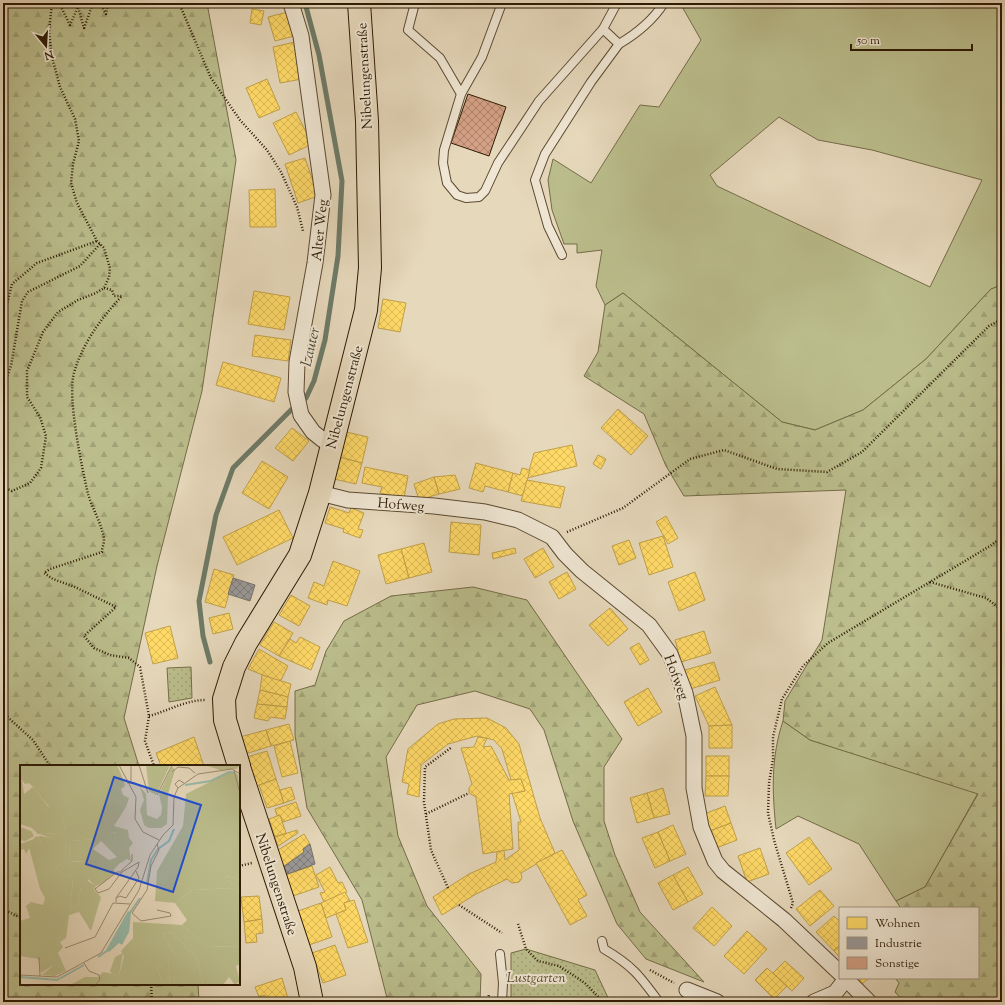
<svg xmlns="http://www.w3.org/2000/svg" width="1005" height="1005" font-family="'Sorts Mill Goudy',serif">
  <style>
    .grass { fill: #bbbd8c; stroke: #746c48; fill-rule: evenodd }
    .forest { fill: url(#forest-firs); stroke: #746c48 }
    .park { fill: url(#park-dots); stroke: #746c48 }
    .homes { fill: url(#homes-cross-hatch); stroke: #c0a049 }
    .industry { fill: url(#industry-cross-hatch); stroke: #79736c }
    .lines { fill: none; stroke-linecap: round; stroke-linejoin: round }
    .stream { stroke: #6d7b68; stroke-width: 5 }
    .building { fill: url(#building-cross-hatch); stroke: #2e1a04 }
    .service-casing { stroke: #5c4a32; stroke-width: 10 }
    .minor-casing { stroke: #5c4a32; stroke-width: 17 }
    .primary-casing { stroke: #2e1a04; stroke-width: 24 }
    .path { stroke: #2e1a04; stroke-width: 2.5; stroke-dasharray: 1 2; stroke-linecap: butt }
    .service { stroke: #efe6d3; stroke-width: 8 }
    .minor { stroke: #efe6d3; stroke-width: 15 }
    .primary { stroke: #e6d8bb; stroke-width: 22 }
    .labels { text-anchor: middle; stroke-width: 4; stroke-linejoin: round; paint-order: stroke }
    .street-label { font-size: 14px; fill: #2e1a04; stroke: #efe6d3 }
    .park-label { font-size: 14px; font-style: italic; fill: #584b2d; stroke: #efe6d3 }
    .water-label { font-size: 15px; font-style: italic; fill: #4e4a36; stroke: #efe6d3 }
    .inset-river { fill: none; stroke: #97bbab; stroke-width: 2 }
    .inset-road { fill: none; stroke: #9c8c72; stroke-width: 1 }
    .view { fill: #1d4ed8; fill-opacity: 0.15; stroke: #1d4ed8; stroke-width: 2 }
    .inset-edge { fill: none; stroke: #2e1a04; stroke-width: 2 }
  </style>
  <defs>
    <pattern id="forest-firs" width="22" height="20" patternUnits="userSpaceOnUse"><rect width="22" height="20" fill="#bbbd8c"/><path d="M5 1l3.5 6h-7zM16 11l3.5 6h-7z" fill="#a1a277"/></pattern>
    <pattern id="park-dots" width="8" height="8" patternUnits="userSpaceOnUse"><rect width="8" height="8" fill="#bbbd8c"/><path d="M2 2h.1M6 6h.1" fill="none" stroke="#a1a277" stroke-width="1.8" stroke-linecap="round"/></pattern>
    <pattern id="homes-cross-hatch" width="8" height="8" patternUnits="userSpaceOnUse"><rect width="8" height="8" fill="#ffd966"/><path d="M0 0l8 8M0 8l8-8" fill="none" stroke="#dbba57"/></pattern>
    <pattern id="industry-cross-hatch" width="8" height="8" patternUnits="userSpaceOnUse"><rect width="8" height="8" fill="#999"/><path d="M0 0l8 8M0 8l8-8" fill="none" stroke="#7d7c7b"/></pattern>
    <pattern id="building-cross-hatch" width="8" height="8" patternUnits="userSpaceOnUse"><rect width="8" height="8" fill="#d5a186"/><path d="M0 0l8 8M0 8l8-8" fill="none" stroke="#ad826b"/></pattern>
  </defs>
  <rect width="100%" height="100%" fill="#e6d8bb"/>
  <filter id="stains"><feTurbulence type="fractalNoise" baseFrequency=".005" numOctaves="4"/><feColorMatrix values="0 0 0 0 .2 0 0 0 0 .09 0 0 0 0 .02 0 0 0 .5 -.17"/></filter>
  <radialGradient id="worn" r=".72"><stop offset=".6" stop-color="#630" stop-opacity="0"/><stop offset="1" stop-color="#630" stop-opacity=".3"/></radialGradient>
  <!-- grass -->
  <g class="grass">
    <path d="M680,3H1002L998,6L1002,15V285L991,289L926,359L863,410L815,430L782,422L623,293L605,305L596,286L602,250L577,253V244H564L552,210L548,180L553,159L591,183L640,105L659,107L701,40ZM779,117L818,140L872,150L982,180L930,287L717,186L710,175Z"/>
    <path d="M783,721L810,740L978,793L925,887L896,901L859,844L798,816L776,829C772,791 771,757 783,721Z"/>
  </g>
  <!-- forest -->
  <g class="forest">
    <polygon points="3,3 207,3 236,160 202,391 157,566 124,718 139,766 21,766 21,984 198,984 199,1002 3,1002"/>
    <polygon points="1002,285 1002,1002 904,1002 895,992 899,983 895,978 978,978 978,908 901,908 896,901 925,887 978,794 810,740 783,721 785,701 822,640 846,490 684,496 666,466 644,414 584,376 598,352 605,305 623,293 782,422 815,430 863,410 926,359 991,289"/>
    <polygon points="473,587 527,600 622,739 604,767 604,821 615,855 640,912 704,982 646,959 617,924 573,821 544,730 530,709 475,691 417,705 386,757 398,836 427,906 481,974 480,1002 388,1002 362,900 307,808 295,735 295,691 315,685 326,651 344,621 391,596"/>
  </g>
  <!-- park -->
  <g class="park">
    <polygon points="191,667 192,698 169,702 167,668"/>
    <polygon points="526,949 595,970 610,1002 511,1002 511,953"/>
  </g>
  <!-- homes -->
  <g class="homes">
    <polygon points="252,9 264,11 261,25 250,23"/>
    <polygon points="288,12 294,36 275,41 268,17"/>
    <polygon points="295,42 302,79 280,83 273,47"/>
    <polygon points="267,79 280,109 259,118 246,88"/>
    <polygon points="296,112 312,144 289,155 273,123"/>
    <polygon points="305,158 318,196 298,203 285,164"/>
    <polygon points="275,189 276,227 250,227 249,190"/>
    <polygon points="254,291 290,297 284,330 248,324"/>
    <polygon points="383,299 406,303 400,332 378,328"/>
    <polygon points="255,335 291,340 288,361 252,356"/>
    <polygon points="223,362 281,378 274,402 216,385"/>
    <polygon points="618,409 648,436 631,455 601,428"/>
    <polygon points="292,428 309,441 293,461 275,448"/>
    <polygon points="346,432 368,437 362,463 339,457"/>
    <polygon points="572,445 577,466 527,478 534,453"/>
    <polygon points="598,455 606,459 601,469 593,464"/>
    <polygon points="339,457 362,463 356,484 334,479"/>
    <polygon points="262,461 288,477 269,509 242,493"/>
    <polygon points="476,463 513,473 508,492 485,486 483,492 469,488"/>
    <polygon points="365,467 408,476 404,498 380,493 382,487 362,483"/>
    <polygon points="522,468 530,470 523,496 508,492 513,473 520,475"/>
    <polygon points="455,475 460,489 439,494 434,477"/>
    <polygon points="434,477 439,494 419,500 414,484"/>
    <polygon points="527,480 565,487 560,508 521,501"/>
    <polygon points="330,507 349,513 351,508 364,513 358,529 363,530 360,538 343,532 344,529 325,523"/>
    <polygon points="279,510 293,538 237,565 223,537"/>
    <polygon points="666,516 678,538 668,544 656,522"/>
    <polygon points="451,522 481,525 479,555 449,552"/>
    <polygon points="663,536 673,567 649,575 639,543"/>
    <polygon points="629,540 636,558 619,565 612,546"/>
    <polygon points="424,543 432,572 409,578 401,549"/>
    <polygon points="515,548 516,553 493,559 492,553"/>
    <polygon points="543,548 554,567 535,578 524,559"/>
    <polygon points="401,549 409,578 386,584 378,555"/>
    <polygon points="333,561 360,571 347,606 328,600 327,605 308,598 314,582 324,586"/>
    <polygon points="214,569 234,575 225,608 205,602"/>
    <polygon points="567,572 576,589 559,599 549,582"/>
    <polygon points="695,572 705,600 679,611 668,582"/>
    <polygon points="291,595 310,606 299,626 279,615"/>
    <polygon points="610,608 628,629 608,646 589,625"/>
    <polygon points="229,613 233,629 213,634 209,618"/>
    <polygon points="274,622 293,633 279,656 260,645"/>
    <polygon points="170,626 178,658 153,664 145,633"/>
    <polygon points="704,631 711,653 681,662 675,640"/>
    <polygon points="300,637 320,647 311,670 279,656 290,639 296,643"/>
    <polygon points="639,643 649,660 640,665 630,648"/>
    <polygon points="259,649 288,666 280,682 248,669"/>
    <polygon points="714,662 720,680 690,689 685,670"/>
    <polygon points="262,675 291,684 288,697 260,690"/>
    <polygon points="715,687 732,725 709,726 695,696"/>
    <polygon points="648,688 662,712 638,726 624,702"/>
    <polygon points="260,690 288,697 287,707 257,704"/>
    <polygon points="257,704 287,707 285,719 270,717 268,721 254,718"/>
    <polygon points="487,718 506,728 519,744 540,818 555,853 521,873 522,878 519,882 512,883 507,879 476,894 442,915 433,897 469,874 496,862 497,852 504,850 505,860 519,850 518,822 521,822 512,793 525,791 521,779 511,780 502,749 494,740 477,736 448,744 421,765 419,797 407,794 409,784 402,782 408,749 438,724 454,719"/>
    <polygon points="289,724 294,740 271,746 266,730"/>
    <polygon points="732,725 732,748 709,748 709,726"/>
    <polygon points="266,730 271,746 245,754 240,737"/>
    <polygon points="194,737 204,766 161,766 156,753"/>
    <polygon points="478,737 487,738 483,747 491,746 509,780 521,779 525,791 509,794 513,849 483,854 476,797 469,793 469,788 472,784 461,748 474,747"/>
    <polygon points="290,741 298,773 282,777 274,746"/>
    <polygon points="267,751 276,779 257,786 247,757"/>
    <rect x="706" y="756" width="23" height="20"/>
    <polygon points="706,776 729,776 728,796 705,796"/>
    <polygon points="276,779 284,803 267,808 259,785"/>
    <polygon points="291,787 295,799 284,803 280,790"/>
    <polygon points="663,788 670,814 654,818 647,793"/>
    <polygon points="647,793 654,818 637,823 630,798"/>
    <polygon points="296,802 301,816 283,822 280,815 277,816 275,809"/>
    <polygon points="725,806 731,823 710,831 704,814"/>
    <polygon points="280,815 286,833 275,837 269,819"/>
    <polygon points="731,823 737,840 716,848 710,831"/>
    <polygon points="673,825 686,854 670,861 658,832"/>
    <polygon points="297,830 298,833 278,846 275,837"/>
    <polygon points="658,832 670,861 655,868 642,838"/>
    <polygon points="304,834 310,844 303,849 304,852 283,867 278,850"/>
    <polygon points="809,837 832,869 809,885 786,853"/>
    <polygon points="760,848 769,874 747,882 738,856"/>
    <polygon points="562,850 587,895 578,900 587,916 570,925 536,863"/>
    <polygon points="312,866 319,887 293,896 285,875"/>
    <polygon points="330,867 338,883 342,882 347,892 324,902 320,893 325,892 316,875"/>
    <polygon points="688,867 703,894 688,902 673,875"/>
    <polygon points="673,875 688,902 673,910 658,883"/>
    <polygon points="820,890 834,906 810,926 796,909"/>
    <polygon points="345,892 350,901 344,903 346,910 326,918 321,903"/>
    <polygon points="259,896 262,919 244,922 241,897"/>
    <polygon points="354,900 368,942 348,948 336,914 346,910 344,903"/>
    <polygon points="321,903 332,937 309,945 298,911"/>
    <polygon points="712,907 732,926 714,946 693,928"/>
    <polygon points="834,916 840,922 840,946 834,951 816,932"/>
    <polygon points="262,919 263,933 256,934 257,942 246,943 244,922"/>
    <polygon points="747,931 767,949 744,974 724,956"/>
    <polygon points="335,945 346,975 323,983 312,953"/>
    <polygon points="840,946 840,958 834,951"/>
    <polygon points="785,961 804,978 792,991 773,973"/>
    <polygon points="767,968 787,986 774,999 755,980"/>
    <polygon points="282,978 289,1002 267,1002 265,995 259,997 255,987"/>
    <polygon points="857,978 869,978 862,984"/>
    <polygon points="220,998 251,1002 219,1002"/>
  </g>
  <!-- industry -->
  <g class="industry">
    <polygon points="233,578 255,585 250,601 228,594"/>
    <polygon points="310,844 315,864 285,875 283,867 304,852 303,849"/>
  </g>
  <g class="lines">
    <!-- stream -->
    <polyline class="stream" points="210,662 203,636 199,601 216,515 233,468 294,407 306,398 314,381 325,340 338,256 342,181 319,55 305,3"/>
  </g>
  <!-- building -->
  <polygon class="building" points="468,94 506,107 489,156 451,143"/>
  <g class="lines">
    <defs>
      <g id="service">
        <polyline points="415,3 408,30 440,58 461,94"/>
        <polyline points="502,3 482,57 461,94 444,150 443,163 447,183 457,195 466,198 479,197 485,191 498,163 539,101 603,29 617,3"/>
        <path d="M603,29L619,44C636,34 653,20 664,3"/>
        <polyline points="562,255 548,226 535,180 545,154 591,82 619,44"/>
        <path d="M602,941L604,949C633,966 640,976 659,1002"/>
        <polyline points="500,954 503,983 502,1002"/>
      </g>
      <g id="minor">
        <polyline points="291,3 301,36 323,195 315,263 297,362 296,392 301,415 313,432 323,440 332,443"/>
        <polyline points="320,493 348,500 434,506 485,512 518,520 552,537 565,554 582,571 649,625 670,654 685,693 694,736 694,788 701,827 715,861 723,871 784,920 840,973"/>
        <polyline points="845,978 869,1002"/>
        <polyline points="687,990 717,1002"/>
        <polyline points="814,1002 835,993 846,979"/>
      </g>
      <g id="primary">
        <polyline points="239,766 225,720 224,699 234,667 246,643 300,555 320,493 366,310 370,268 367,121 359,3"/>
        <polyline points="239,767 305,967 312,1002"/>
      </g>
    </defs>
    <!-- service casing -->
    <use href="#service" class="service-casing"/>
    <!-- minor casing -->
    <use href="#minor" class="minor-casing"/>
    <!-- primary casing -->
    <use href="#primary" class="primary-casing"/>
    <!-- path -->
    <g class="path">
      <polyline points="59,3 70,25 78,7 84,28 93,3"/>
      <polyline points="100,3 106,14 108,3"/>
      <polyline points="179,3 211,78 240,120 267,150 281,172 297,207 303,231"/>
      <path d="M104,288L112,290L114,296H122C102,317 82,344 74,373C67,397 82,468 88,494C92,508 103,526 104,540C104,544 102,548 102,552L50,569L44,573L53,579L75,587L116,607L84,636L94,648L110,655L129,658L140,667L149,716L145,741L154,766"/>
      <polyline points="3,320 12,284 37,263 97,241"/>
      <polyline points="3,387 11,366 22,301 28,292 80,266 100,244"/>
      <polyline points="3,487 12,491 30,483 41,468 46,436 40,417 27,397 27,371 43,332 58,312 78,300 96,293 104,288 109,277 110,268 104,248 97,241 77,203 71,183 73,164 79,141 75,119 60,87 52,57 49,32 52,3"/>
      <polyline points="567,532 623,508 690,459 724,450 777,469 827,472 862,452 989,326 1002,319"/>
      <polyline points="930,582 986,598 1002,610"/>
      <polyline points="3,713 33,740 50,766"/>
      <path d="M149,716C168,711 185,700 206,700"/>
      <polyline points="426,814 469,793"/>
      <polyline points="239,866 252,863"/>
      <polyline points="448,888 431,850 424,802 425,767 452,747"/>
      <polyline points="459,905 502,933"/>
      <polyline points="791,908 793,903 774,840 768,813 769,783 773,759 773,737 782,699 803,666 828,643 990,546 1002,537"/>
      <polyline points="3,909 21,918"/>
      <polyline points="518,924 526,949 538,961 559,966 585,983 603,1002"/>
      <polyline points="650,970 674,983"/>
      <polyline points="151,984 152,1002"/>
      <polyline points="487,1002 489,995"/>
    </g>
    <!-- service -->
    <use href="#service" class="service"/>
    <!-- minor -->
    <use href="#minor" class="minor"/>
    <!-- primary -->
    <use href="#primary" class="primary"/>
  </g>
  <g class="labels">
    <!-- street labels -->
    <g class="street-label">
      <text transform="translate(364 76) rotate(-93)" y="5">Nibelungenstraße</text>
      <text transform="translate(319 230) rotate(-84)" y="5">Alter Weg</text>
      <text transform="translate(344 397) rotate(-75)" y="5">Nibelungenstraße</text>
      <text transform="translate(401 504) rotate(4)" y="5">Hofweg</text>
      <text transform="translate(677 677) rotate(69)" y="5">Hofweg</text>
      <text transform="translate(277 884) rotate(72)" y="5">Nibelungenstraße</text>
    </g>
    <!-- park labels -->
    <g class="park-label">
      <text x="536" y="982">Lustgarten</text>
    </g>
    <!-- water labels -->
    <g class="water-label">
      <text transform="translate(310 347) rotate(-77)" y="5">Lauter</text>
    </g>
  </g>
  <!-- overview -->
  <g transform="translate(20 765)">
    <rect width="220" height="220" fill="#e6d8bb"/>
    <path d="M2,15L4,29L13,22L29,43L23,46L41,48L45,64L39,68L18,69L12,63L0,59V17ZM98,24H101L103,30L109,33L106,42L91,31ZM0,62L11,66L14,71L5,76L0,75ZM90,67L97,68L109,83L111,96L107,94L99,99L94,104L95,108L83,118L76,121L68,114L61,122L58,140L50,146L53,113L42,110L36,101L47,97H67L49,96L50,76L75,74ZM81,76L97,92L89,95L73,84ZM21,71L36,74L45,73L46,93L33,94L24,86L20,75L15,72ZM14,74L6,89L4,84L0,85V79ZM207,111L220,115V124L205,114ZM213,123L220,127V182L187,181L162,160L167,155L155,138L172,125ZM151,167L176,192L183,220H150L148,197L149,191H156L143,169ZM103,188L99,210L92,209L90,206L95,192ZM35,199L46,206L35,211L22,210ZM144,201L146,220H143L137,202Z" fill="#bbbd8c" fill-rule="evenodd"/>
    <path d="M0,0H97L104,16L105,21L91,31L106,42L94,61L108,65L109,73L113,78L109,83L95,67L76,74L50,76L49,96L67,98L47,97L36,101L42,110L53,113L50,146L58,140L61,122L67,111L68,116L76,121L74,125L81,132L71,166L59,147L49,150L46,173L40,177L43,182L38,188L46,206L35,199L21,208L18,194L0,191V156L10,153L6,141L11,137L23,140L25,133L20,124L9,82L15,72L20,75L24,86L34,87V93H46L45,73L36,75L20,69L39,68L45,64L41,49L23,46L29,42L13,22L9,18L5,19L2,15L0,17ZM185,0H220L216,4L200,5ZM152,1L155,5L148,29L147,59L141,63H129L124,60L120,45L124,35L120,22L126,29L127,50L137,54L141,50L142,43L139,29ZM212,6L218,10L220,27V115L207,111L205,114L220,124V127L213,123L172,125L155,138L135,136L137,106L163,61L166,29ZM113,157L162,160L187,181L220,182V199L216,201L220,216L215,220L209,212L203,220H183L176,192L151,167L143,169L156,191H149L148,197L150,220H146L143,201L137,202L143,220H50L65,212H78L83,207L99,210L104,191L101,186L113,173Z" fill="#bbbd8c"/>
    <path d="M126,0H150L136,30L129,26Z" fill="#bbbd8c"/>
    <path d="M108,146L111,148L109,167L102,180L99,178L89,187L86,185Z" fill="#97bbab"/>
    <path class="inset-river" d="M165,20L191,16L209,7L215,8M127,118L131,95L138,84L149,76L154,64M109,149L120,133M78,192L88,185M0,212L37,215L64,200"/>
    <path class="inset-road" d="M99,0L116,32L115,54L123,67L139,75M119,0L128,28M111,1V17M214,5L220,29M152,7L158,2L169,3L175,8M107,18H115L122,22M158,23L155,19L159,15L164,18M137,30L152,0M101,106L112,96V89M96,133L118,102L119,97L102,107H97L75,124L78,128L89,124L102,107M96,137V133L100,131L106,133L119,113L116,106M112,148L127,125L131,101L139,85L137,79M112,148L121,156L151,151L150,148L137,145M45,183L75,172L93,138L110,139M19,192L20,211M64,198L69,206L79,210L80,215L75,220M0,210L37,212L81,188L119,125L130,90L143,70L153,60L154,32L158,23L178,9L212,4L220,9"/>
    <path class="view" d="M94,12L181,40L153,127L66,99Z"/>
    <rect width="220" height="220" class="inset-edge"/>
  </g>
  <!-- margin -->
  <rect width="1005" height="1005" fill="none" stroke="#e6d8bb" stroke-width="16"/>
  <rect x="4" y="4" width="997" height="997" fill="none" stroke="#2e1a04" stroke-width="2"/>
  <rect x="8" y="8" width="989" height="989" fill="none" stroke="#2e1a04"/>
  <!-- legend -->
  <rect x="839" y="907" width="140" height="72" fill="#efe6d3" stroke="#a29480"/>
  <rect x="847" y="917" width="20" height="12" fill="#ffd966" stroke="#a29480"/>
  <text x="875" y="927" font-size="12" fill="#2e1a04">Wohnen</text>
  <rect x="847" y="937" width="20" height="12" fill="#999999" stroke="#a29480"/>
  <text x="875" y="947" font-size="12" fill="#2e1a04">Industrie</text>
  <rect x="847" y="957" width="20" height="12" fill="#d5a186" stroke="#a29480"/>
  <text x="875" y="967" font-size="12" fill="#2e1a04">Sonstige</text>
  <!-- north arrow -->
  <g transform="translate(46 46) rotate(162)" stroke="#efe6d3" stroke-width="3" paint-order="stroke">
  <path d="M0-3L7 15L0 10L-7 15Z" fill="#2e1a04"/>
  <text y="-6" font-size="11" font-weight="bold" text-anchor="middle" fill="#2e1a04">N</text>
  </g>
  <!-- scale -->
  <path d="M851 44v6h121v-6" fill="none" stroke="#2e1a04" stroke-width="2"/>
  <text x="857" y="44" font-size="12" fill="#2e1a04" stroke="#efe6d3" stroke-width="3" paint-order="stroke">50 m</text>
  <rect width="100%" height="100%" filter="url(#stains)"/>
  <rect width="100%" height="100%" fill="url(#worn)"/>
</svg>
